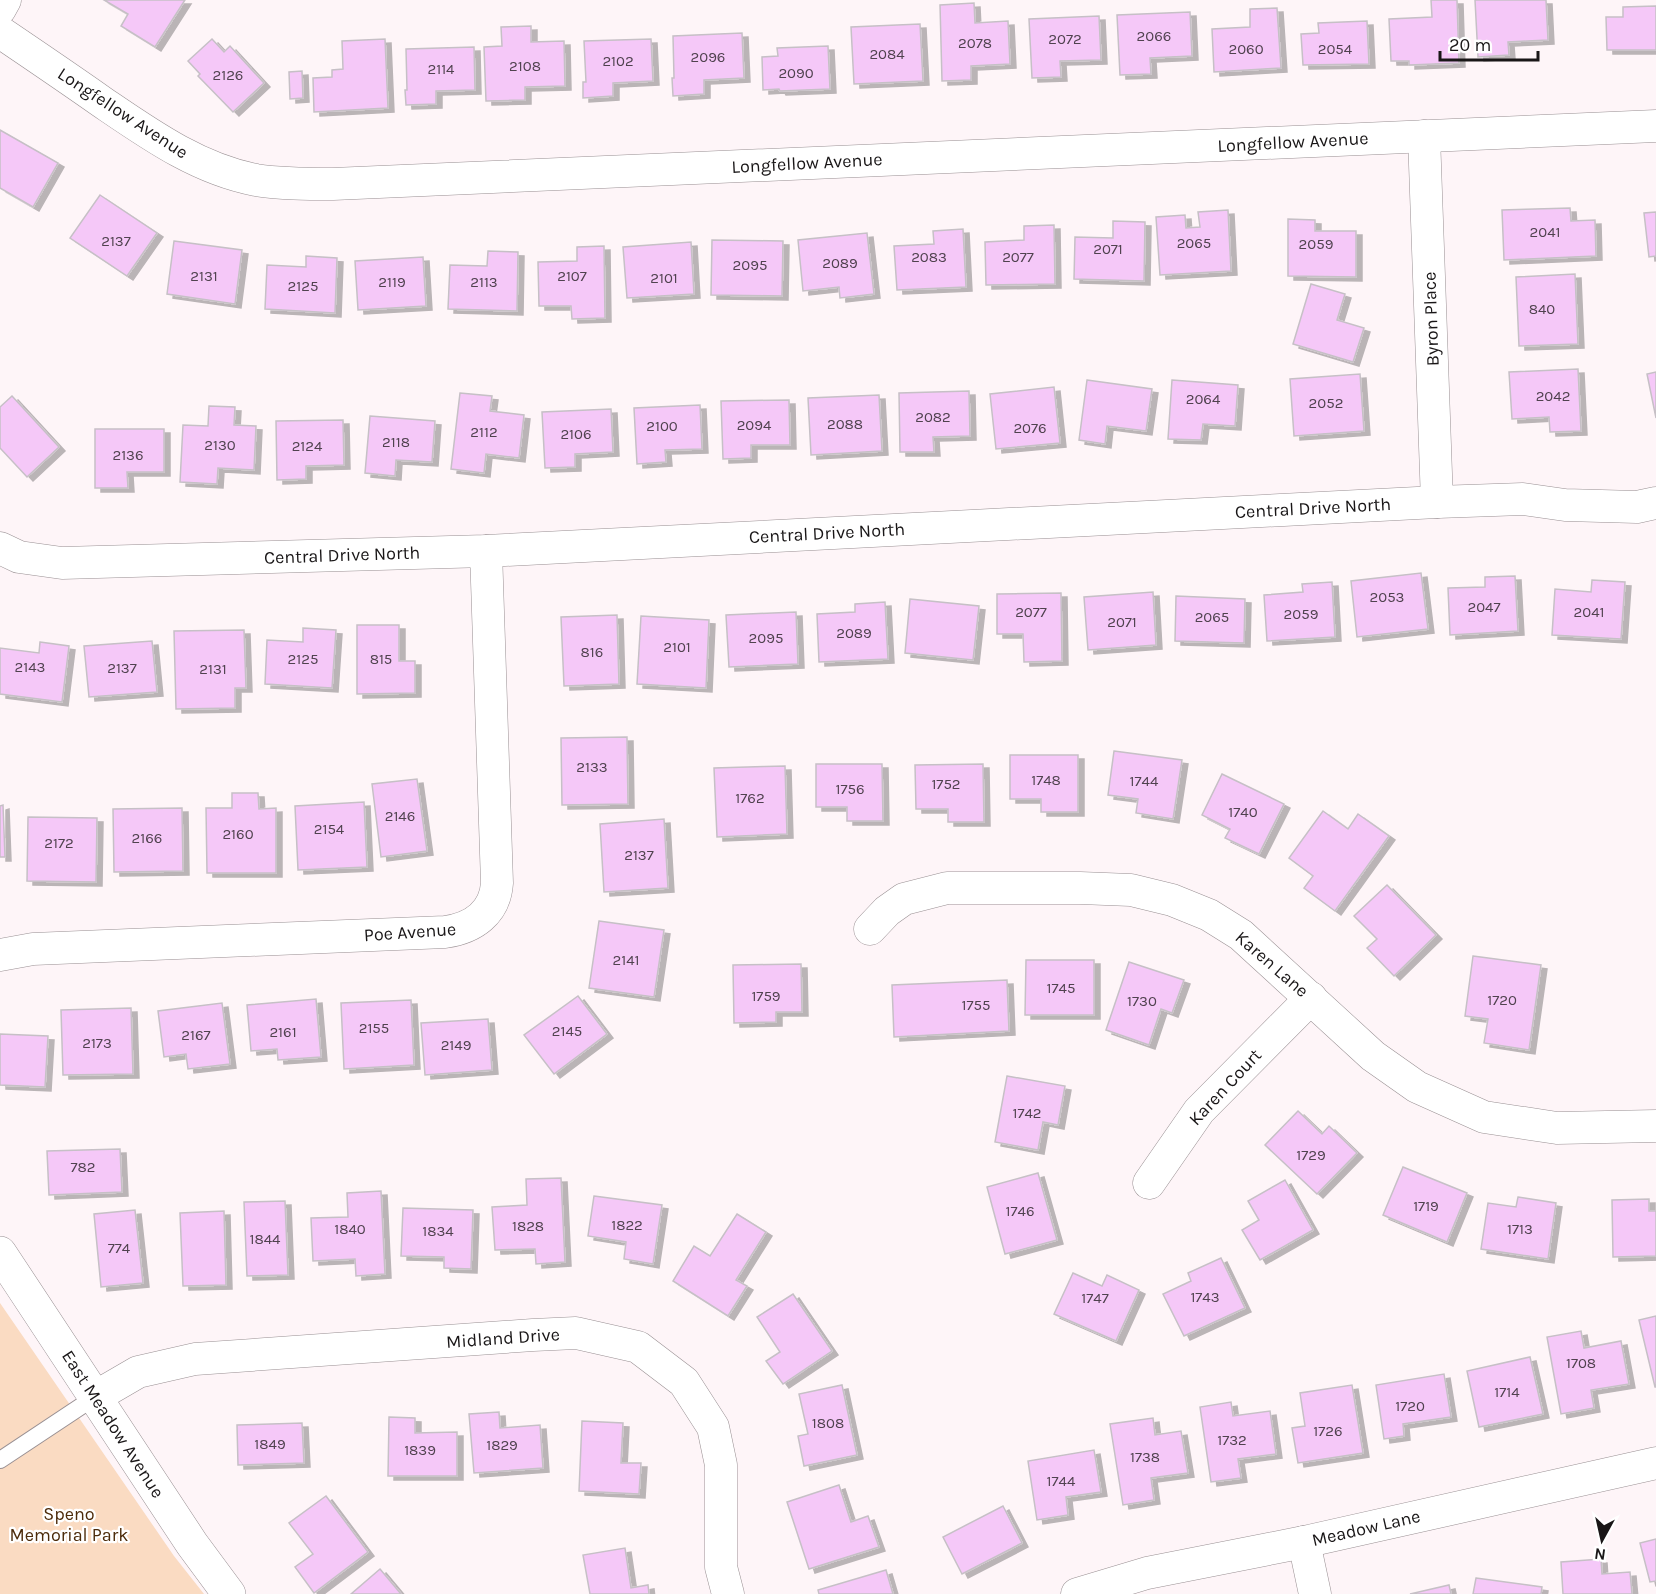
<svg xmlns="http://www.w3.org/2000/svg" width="1656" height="1594" font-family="Karla,sans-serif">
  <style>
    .green { fill: #fadbc2 }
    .building { fill: #f5c8f8; stroke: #c6c0c6; stroke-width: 1.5; filter: url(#shadow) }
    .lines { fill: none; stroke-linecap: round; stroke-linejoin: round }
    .lane-casing { stroke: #999093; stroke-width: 18 }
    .street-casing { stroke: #999093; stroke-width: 33 }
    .secondary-casing { stroke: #999093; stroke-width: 34 }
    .lane { stroke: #fff; stroke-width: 16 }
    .street { stroke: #fff; stroke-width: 32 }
    .secondary { stroke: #fff; stroke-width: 33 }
    .labels { text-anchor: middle; stroke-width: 4.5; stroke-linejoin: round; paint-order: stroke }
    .number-label { font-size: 15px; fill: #50424f }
    .street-label { font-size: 18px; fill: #191617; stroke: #fff }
    .park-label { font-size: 18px; fill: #4c2b0a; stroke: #fff }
  </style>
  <defs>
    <filter id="shadow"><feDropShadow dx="6" dy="4" stdDeviation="0" flood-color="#0004"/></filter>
  </defs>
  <rect width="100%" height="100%" fill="#fef5f8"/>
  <!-- green -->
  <polygon class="green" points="0,1303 174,1556 204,1594 0,1594"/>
  <!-- building -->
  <g class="building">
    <polygon points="104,0 185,0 155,47 121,26 128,14"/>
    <polygon points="1431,0 1457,0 1459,63 1409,65 1409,61 1391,61 1389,19 1432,17"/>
    <polygon points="1475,0 1546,0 1548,40 1508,42 1509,55 1478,57"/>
    <polygon points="974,3 975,23 1008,21 1010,64 971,66 971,80 942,81 940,5"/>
    <polygon points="1656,6 1656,50 1607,50 1606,17 1623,17 1623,7"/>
    <polygon points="1277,8 1281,68 1214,72 1212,29 1250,27 1250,9"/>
    <polygon points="1190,12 1192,56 1150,58 1151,74 1120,75 1117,15"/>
    <polygon points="1099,16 1101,60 1060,61 1061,77 1032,78 1029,19"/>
    <polygon points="1367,21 1369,64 1303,65 1301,34 1319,33 1318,23"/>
    <polygon points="920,24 923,81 854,84 851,27"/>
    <polygon points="531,26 531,42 564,41 565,86 525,87 525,100 486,101 484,47 502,46 501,27"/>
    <polygon points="742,33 744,78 704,80 704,94 673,96 672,78 674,78 673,36"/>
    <polygon points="212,39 224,52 230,46 264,83 233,112 198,76 200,74 188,61"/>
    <polygon points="385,39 388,108 314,112 313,78 332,77 332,70 343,69 342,41"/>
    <polygon points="651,39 653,81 613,83 613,96 583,98 583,82 586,82 584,41"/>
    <polygon points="828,46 830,89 780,91 779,89 763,90 762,57 778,56 777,48"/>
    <polygon points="474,47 475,90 436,91 436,104 406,105 405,90 407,90 406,49"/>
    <polygon points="302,71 303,98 290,99 289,72"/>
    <polygon points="0,130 58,163 33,207 0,188"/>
    <polygon points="100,195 157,233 127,276 70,238"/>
    <polygon points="1570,208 1571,221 1595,220 1596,256 1504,260 1502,210"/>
    <polygon points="1228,210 1231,271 1160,275 1156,217 1185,215 1186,228 1200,227 1198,212"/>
    <polygon points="1656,212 1656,256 1649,257 1644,213"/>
    <polygon points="1288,219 1315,220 1315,231 1356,231 1356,277 1288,276"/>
    <polygon points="1113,221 1145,222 1144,281 1074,279 1075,237 1113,238"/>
    <polygon points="1054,225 1055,284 986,285 985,242 1024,240 1024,226"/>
    <polygon points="963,229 966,287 897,290 894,246 934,244 933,231"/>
    <polygon points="867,233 874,294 840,298 839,287 803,291 798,240"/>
    <polygon points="712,240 783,241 782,296 711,295"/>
    <polygon points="174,241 242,250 235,304 167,294"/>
    <polygon points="691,242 694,294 627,298 623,247"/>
    <polygon points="604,246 605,318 572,319 571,306 539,306 538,262 577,261 577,247"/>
    <polygon points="488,251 518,252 517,311 448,309 450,265 487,266"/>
    <polygon points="306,256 337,258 335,313 265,309 267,265 306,267"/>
    <polygon points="423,257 426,306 358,310 355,261"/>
    <polygon points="1575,274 1578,344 1519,346 1516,277"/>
    <polygon points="1311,284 1345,294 1337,320 1364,328 1353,362 1293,344"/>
    <polygon points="1578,369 1581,431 1550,432 1549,417 1512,419 1509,372"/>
    <polygon points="1656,372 1656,418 1647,374"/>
    <polygon points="1360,374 1364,431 1294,436 1290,379"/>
    <polygon points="1087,380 1152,389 1146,431 1107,426 1105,444 1079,440"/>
    <polygon points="1172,380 1238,385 1235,426 1203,424 1201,440 1168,439"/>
    <polygon points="1054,387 1060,443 996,449 990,394"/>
    <polygon points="969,391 970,436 933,437 934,452 900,452 899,393"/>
    <polygon points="460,393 492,396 490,411 524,415 519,458 486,454 484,473 451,469"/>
    <polygon points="879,395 882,451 811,455 808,398"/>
    <polygon points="12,396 59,447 27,477 0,448 0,407"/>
    <polygon points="789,400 790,445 751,445 751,458 723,459 721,401"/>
    <polygon points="700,405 702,449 665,450 666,462 637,464 634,408"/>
    <polygon points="209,406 235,407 234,425 256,426 254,470 218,468 217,484 180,482 183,425 208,426"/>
    <polygon points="611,409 613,452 575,454 575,467 545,468 542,412"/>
    <polygon points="370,416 435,421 432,462 396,460 395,476 365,473"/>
    <polygon points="343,420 344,465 306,466 306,479 277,480 276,421"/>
    <polygon points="95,429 164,429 164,472 127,472 128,488 95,488"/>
    <polygon points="1421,573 1428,629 1357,637 1351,581"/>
    <polygon points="1515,576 1518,631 1450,635 1448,588 1485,587 1485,577"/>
    <polygon points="1592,580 1625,582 1621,639 1552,635 1555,589 1591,592"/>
    <polygon points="1332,582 1335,637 1267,641 1264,595 1303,592 1302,584"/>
    <polygon points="1153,592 1156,645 1088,650 1084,597"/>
    <polygon points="1061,593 1062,661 1024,662 1023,634 997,634 997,594"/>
    <polygon points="1176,596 1245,599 1244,643 1175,641"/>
    <polygon points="910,599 979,606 973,660 905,653"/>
    <polygon points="885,602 888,659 819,662 817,614 855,612 855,604"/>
    <polygon points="796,612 798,664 729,667 726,615"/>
    <polygon points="617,615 619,684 564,686 561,617"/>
    <polygon points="641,616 709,620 706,688 637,684"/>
    <polygon points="357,625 399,625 399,661 415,661 415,693 357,694"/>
    <polygon points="303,628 336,630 332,688 265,684 267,640 303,642"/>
    <polygon points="244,630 246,688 235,688 235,708 176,709 174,631"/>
    <polygon points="152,641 157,692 89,697 84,646"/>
    <polygon points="40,642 69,646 62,702 0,694 0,648 39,653"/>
    <polygon points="627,737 628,804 562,805 561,738"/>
    <polygon points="1114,751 1182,760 1173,819 1136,813 1138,799 1108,795"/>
    <polygon points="1010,755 1078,755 1078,812 1041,812 1041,799 1010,799"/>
    <polygon points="816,764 882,764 883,821 847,821 847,807 816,807"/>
    <polygon points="983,764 984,822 948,822 948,809 916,809 915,765"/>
    <polygon points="785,766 787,834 717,837 714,768"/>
    <polygon points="1222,774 1284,804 1259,854 1225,838 1230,829 1202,815"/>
    <polygon points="417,779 427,851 381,857 372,784"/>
    <polygon points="232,793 258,793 259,809 276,808 276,873 207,873 206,808 232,808"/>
    <polygon points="364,802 367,867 298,870 295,806"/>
    <polygon points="3,805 5,857 0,857 0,806"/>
    <polygon points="182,808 183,871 114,872 113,809"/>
    <polygon points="1323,811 1348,829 1358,814 1389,836 1335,911 1304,888 1313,876 1289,858"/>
    <polygon points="28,817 97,818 96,882 27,881"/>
    <polygon points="664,819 668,888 604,892 600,824"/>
    <polygon points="1387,885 1436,935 1394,976 1367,948 1377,939 1354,916"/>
    <polygon points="599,921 664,930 654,997 589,988"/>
    <polygon points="1473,956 1541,965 1529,1050 1484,1043 1488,1019 1465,1016"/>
    <polygon points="1026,960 1094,960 1094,1015 1025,1015"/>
    <polygon points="1129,962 1184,980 1172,1013 1161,1009 1149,1045 1106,1030"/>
    <polygon points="801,964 802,1012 776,1012 776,1022 734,1023 733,965"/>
    <polygon points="1007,980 1009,1031 894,1037 892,985"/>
    <polygon points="578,996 607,1034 554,1074 524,1035"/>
    <polygon points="316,999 321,1057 278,1060 277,1049 251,1051 247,1005"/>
    <polygon points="411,1000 414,1065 344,1069 341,1003"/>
    <polygon points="222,1003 230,1064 188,1069 186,1054 164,1057 158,1011"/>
    <polygon points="131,1008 133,1074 63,1075 61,1010"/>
    <polygon points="488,1019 492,1070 425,1075 421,1023"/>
    <polygon points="0,1034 48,1036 45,1087 0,1085"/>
    <polygon points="1007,1076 1065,1086 1058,1125 1043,1122 1038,1150 995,1142"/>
    <polygon points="1298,1111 1322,1134 1329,1126 1357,1153 1317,1194 1265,1145"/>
    <polygon points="120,1149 122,1192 49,1195 47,1151"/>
    <polygon points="1403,1167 1467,1193 1447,1242 1383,1215"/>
    <polygon points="1038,1173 1057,1240 1005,1254 987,1187"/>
    <polygon points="561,1178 565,1262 536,1264 535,1249 495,1250 492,1207 527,1205 526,1179"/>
    <polygon points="1285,1180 1313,1230 1260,1260 1242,1230 1259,1220 1248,1201"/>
    <polygon points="381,1191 385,1274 356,1276 355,1259 313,1261 311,1218 348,1217 347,1193"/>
    <polygon points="594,1196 662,1205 653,1264 624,1259 626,1242 588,1236"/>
    <polygon points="1518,1197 1556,1203 1548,1259 1481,1249 1488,1203 1516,1207"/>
    <polygon points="1649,1199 1649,1211 1656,1211 1656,1256 1613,1257 1612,1200"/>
    <polygon points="285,1201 288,1275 247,1276 244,1202"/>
    <polygon points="403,1208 473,1210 471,1269 444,1268 444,1257 401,1256"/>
    <polygon points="135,1210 143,1283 101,1287 94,1214"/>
    <polygon points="224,1211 226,1285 183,1286 180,1213"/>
    <polygon points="737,1214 766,1232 736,1280 747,1286 728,1316 673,1281 694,1246 710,1256"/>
    <polygon points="1221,1258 1245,1308 1184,1336 1163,1294 1191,1281 1188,1273"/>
    <polygon points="1073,1273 1102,1286 1107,1275 1139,1290 1116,1341 1054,1314"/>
    <polygon points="793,1294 832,1351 783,1384 766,1361 780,1352 757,1317"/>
    <polygon points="1656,1316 1656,1387 1655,1387 1639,1320"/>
    <polygon points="1581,1331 1584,1348 1621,1341 1629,1384 1591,1390 1594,1408 1561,1414 1547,1337"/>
    <polygon points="1530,1357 1543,1414 1479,1427 1467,1371"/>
    <polygon points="1444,1374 1451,1417 1403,1424 1404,1436 1384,1439 1376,1385"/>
    <polygon points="842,1385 857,1455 804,1466 798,1436 808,1434 799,1394"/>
    <polygon points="1352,1385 1363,1453 1298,1463 1292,1428 1305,1426 1300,1393"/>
    <polygon points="1231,1402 1233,1416 1270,1411 1276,1454 1238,1459 1241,1478 1211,1482 1200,1407"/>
    <polygon points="499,1412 500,1428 540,1425 543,1468 474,1473 469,1414"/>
    <polygon points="389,1417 415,1418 415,1433 457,1432 457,1476 388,1476"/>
    <polygon points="1153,1418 1155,1435 1181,1431 1188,1473 1151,1478 1154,1500 1123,1505 1110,1424"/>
    <polygon points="582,1421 623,1423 621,1463 641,1463 639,1494 579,1491"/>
    <polygon points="302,1423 304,1463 238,1465 237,1425"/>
    <polygon points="1094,1450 1101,1492 1066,1497 1068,1515 1037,1520 1028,1461"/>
    <polygon points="839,1485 851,1522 868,1516 879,1547 809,1569 787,1502"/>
    <polygon points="326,1496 368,1552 314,1593 295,1567 313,1554 289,1523"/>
    <polygon points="1003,1506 1022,1543 962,1574 943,1537"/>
    <polygon points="1656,1539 1656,1581 1650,1582 1640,1543"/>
    <polygon points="625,1548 631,1588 648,1585 649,1594 590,1594 583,1555"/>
    <polygon points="1601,1559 1602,1574 1630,1572 1632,1594 1563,1594 1561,1562"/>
    <polygon points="380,1569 401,1594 351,1594"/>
    <polygon points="886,1570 893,1594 819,1594 818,1590"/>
    <polygon points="1476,1578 1542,1587 1541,1594 1473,1594"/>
    <polygon points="1449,1585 1451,1594 1410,1594"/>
  </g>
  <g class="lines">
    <defs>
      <polyline id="lane" points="0,1460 95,1397"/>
      <g id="street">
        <polyline points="0,9 5,0"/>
        <path d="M0,32C34,55 68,78 102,102C149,134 198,169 256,180C281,184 307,184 333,184L1656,126"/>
        <polyline points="1424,136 1437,502"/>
        <polyline points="0,548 19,557 62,563 486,551 1437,502 1523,499 1565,505 1637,507 1656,503"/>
        <polyline points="870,929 887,911 904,899 947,888 1080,888 1131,890 1172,900 1209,915 1241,935 1373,1056 1417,1087 1484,1117 1557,1128 1656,1126"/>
        <path d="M0,955L33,949L445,932C473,928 495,913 497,883L486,551"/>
        <polyline points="1149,1183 1199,1111 1311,998"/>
        <polyline points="95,1397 138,1372 195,1359 533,1335 576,1333 638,1347 684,1382 713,1427 721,1465 721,1567 728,1594"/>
        <polyline points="1304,1542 1315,1594"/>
        <polyline points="1077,1594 1147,1573 1304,1542 1656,1463"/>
      </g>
      <polyline id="secondary" points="0,1253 192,1544 229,1594"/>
    </defs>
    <!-- lane casing -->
    <use href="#lane" class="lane-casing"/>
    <!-- street casing -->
    <use href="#street" class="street-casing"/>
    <!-- secondary casing -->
    <use href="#secondary" class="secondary-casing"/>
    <!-- lane -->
    <use href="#lane" class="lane"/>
    <!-- street -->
    <use href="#street" class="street"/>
    <!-- secondary -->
    <use href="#secondary" class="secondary"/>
  </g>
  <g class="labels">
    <!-- number labels -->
    <g class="number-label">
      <text x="1154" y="41">2066</text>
      <text x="1065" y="44">2072</text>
      <text x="975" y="48">2078</text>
      <text x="1246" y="54">2060</text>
      <text x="1335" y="54">2054</text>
      <text x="887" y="59">2084</text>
      <text x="708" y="62">2096</text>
      <text x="618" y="66">2102</text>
      <text x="525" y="71">2108</text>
      <text x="441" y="74">2114</text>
      <text x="796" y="78">2090</text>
      <text x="228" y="80">2126</text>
      <text x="1545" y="237">2041</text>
      <text x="116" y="246">2137</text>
      <text x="1194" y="248">2065</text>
      <text x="1316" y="249">2059</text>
      <text x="1108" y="254">2071</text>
      <text x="929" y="262">2083</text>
      <text x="1018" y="262">2077</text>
      <text x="840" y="268">2089</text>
      <text x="750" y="270">2095</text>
      <text x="204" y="281">2131</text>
      <text x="572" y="281">2107</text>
      <text x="664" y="283">2101</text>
      <text x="392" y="287">2119</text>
      <text x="484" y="287">2113</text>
      <text x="303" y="291">2125</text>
      <text x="1542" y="314">840</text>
      <text x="1553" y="401">2042</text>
      <text x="1203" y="404">2064</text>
      <text x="1326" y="408">2052</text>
      <text x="933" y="422">2082</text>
      <text x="845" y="429">2088</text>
      <text x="754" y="430">2094</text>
      <text x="662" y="431">2100</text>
      <text x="1030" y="433">2076</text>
      <text x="484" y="437">2112</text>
      <text x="576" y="439">2106</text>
      <text x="396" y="447">2118</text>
      <text x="220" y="450">2130</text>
      <text x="307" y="451">2124</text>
      <text x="128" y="460">2136</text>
      <text x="1387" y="602">2053</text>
      <text x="1484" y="612">2047</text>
      <text x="1031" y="617">2077</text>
      <text x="1589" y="617">2041</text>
      <text x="1301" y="619">2059</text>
      <text x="1212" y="622">2065</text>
      <text x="1122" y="627">2071</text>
      <text x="854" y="638">2089</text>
      <text x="766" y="643">2095</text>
      <text x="677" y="652">2101</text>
      <text x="592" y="657">816</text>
      <text x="303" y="664">2125</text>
      <text x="381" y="664">815</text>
      <text x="30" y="672">2143</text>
      <text x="122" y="673">2137</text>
      <text x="213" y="674">2131</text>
      <text x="592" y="772">2133</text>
      <text x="1046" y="785">1748</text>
      <text x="1144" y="786">1744</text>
      <text x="946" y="789">1752</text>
      <text x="850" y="794">1756</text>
      <text x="750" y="803">1762</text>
      <text x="1243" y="817">1740</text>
      <text x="400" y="821">2146</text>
      <text x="329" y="834">2154</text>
      <text x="238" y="839">2160</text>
      <text x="147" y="843">2166</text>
      <text x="59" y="848">2172</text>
      <text x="639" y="860">2137</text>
      <text x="626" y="965">2141</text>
      <text x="1061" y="993">1745</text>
      <text x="766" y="1001">1759</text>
      <text x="1502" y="1005">1720</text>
      <text x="1142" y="1006">1730</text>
      <text x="976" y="1010">1755</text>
      <text x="374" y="1033">2155</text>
      <text x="567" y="1036">2145</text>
      <text x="283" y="1037">2161</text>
      <text x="196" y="1040">2167</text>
      <text x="97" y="1048">2173</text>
      <text x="456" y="1050">2149</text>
      <text x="1027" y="1118">1742</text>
      <text x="1311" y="1160">1729</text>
      <text x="83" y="1172">782</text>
      <text x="1426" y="1211">1719</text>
      <text x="1020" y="1216">1746</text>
      <text x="627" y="1230">1822</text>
      <text x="528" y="1231">1828</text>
      <text x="350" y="1234">1840</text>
      <text x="1520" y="1234">1713</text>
      <text x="438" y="1236">1834</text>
      <text x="265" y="1244">1844</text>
      <text x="119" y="1253">774</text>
      <text x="1205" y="1302">1743</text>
      <text x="1095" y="1303">1747</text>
      <text x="1581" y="1368">1708</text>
      <text x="1507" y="1397">1714</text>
      <text x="1410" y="1411">1720</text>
      <text x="828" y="1428">1808</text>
      <text x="1328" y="1436">1726</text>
      <text x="1232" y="1445">1732</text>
      <text x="270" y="1449">1849</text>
      <text x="502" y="1450">1829</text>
      <text x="420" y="1455">1839</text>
      <text x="1145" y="1462">1738</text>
      <text x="1061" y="1486">1744</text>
    </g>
    <!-- street labels -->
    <g class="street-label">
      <text transform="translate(123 113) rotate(33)" y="6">Longfellow Avenue</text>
      <text transform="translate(1293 142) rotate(-3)" y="6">Longfellow Avenue</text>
      <text transform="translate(807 163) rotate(-3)" y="6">Longfellow Avenue</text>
      <text transform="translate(1431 319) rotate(-92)" y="6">Byron Place</text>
      <text transform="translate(1313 508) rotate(-3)" y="6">Central Drive North</text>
      <text transform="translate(827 533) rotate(-3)" y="6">Central Drive North</text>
      <text transform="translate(342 555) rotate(-2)" y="6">Central Drive North</text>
      <text transform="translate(410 932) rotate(-4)" y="6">Poe Avenue</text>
      <text transform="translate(1272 964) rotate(41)" y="6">Karen Lane</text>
      <text transform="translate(1225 1087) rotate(-47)" y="6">Karen Court</text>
      <text transform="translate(503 1338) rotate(-4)" y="6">Midland Drive</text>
      <text transform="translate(113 1424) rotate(57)" y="6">East Meadow Avenue</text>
      <text transform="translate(1366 1528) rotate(-13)" y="6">Meadow Lane</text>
    </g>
    <!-- park labels -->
    <g class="park-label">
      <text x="69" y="1520">Speno<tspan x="69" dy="21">Memorial Park</tspan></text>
    </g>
  </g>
  <!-- north arrow -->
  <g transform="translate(1602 1540) rotate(188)" stroke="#ffffff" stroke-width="4.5" paint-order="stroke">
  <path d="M0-4.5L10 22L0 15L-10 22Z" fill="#191617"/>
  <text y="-9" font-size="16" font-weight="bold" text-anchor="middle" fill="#191617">N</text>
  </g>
  <!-- scale -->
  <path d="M1440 51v9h98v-9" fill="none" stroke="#191617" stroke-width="3"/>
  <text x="1449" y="51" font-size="18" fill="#191617" stroke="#ffffff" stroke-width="4.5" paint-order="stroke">20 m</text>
</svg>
